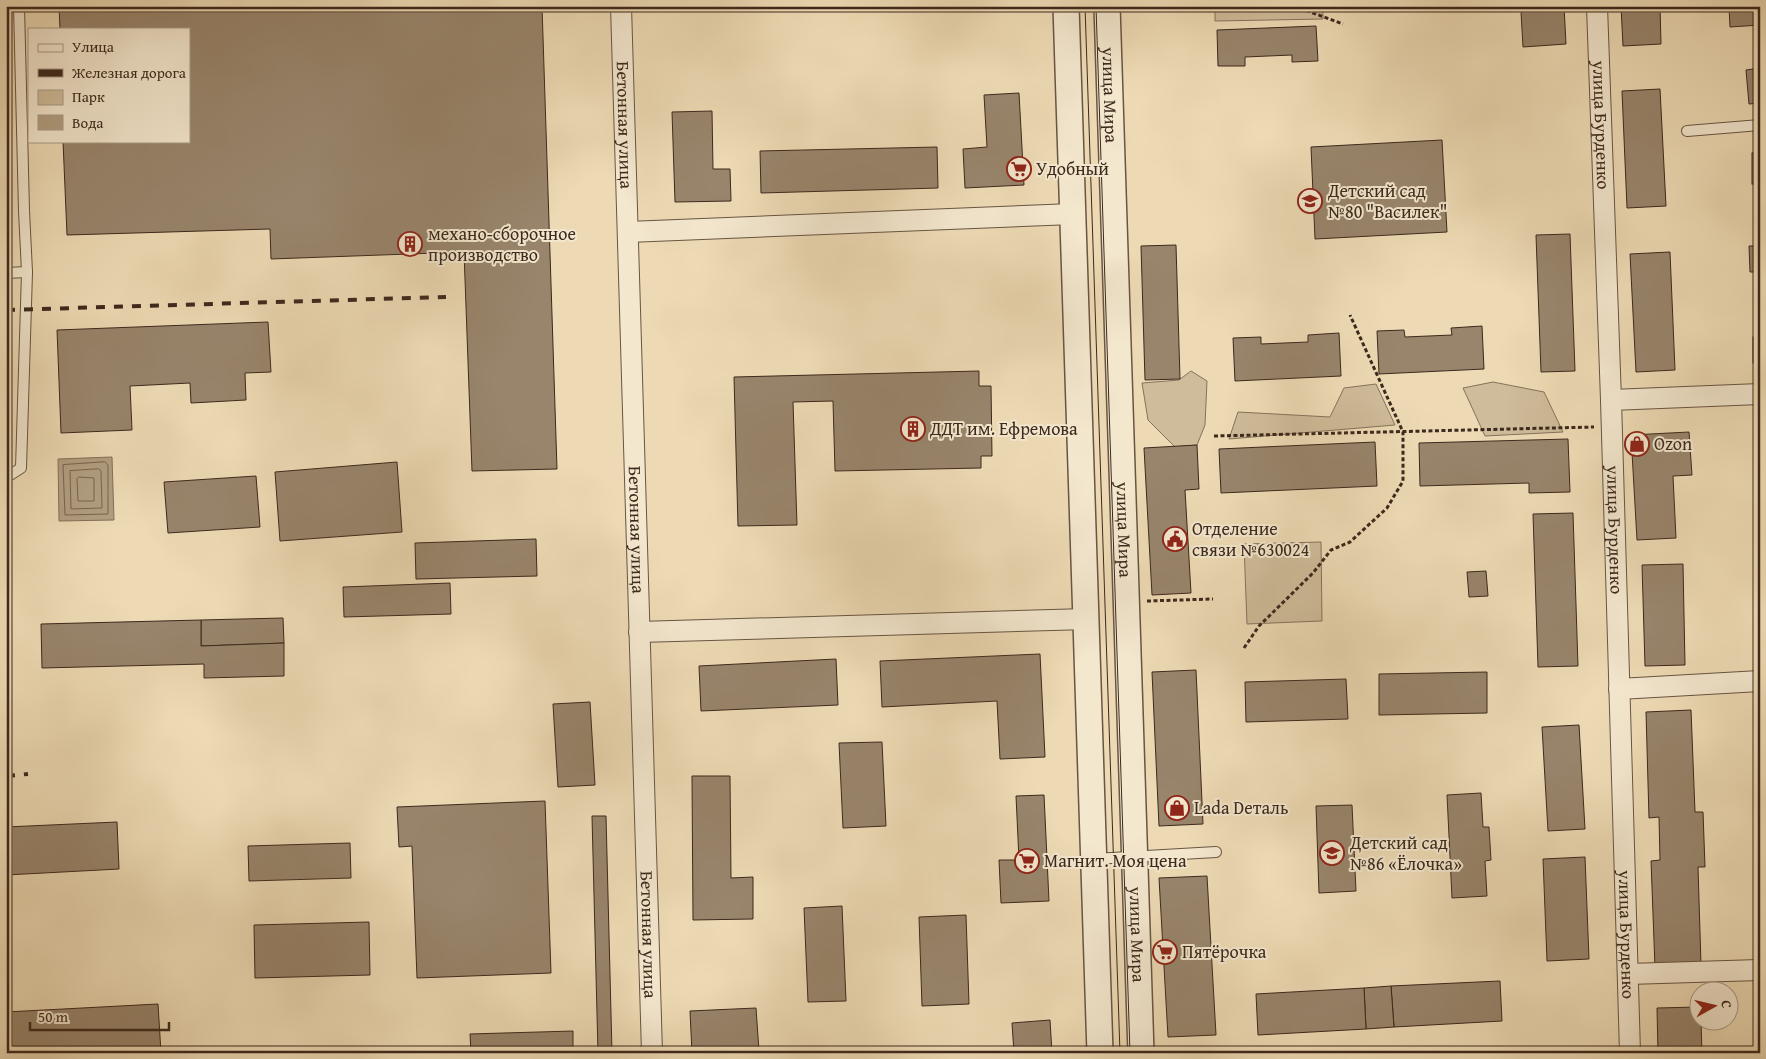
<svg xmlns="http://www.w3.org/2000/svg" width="1766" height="1059" font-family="'Gentium Book Plus',serif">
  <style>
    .green { fill: #cfbc9a; stroke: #86725c }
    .water { fill: #b19e81; stroke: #826f59 }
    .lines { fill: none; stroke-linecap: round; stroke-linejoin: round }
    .shore { stroke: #76644f; stroke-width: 1 }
    .building { fill: #98856c; stroke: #3c291d }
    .service-casing { stroke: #685543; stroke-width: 12 }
    .minor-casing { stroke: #685543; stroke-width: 22 }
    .tertiary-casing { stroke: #685543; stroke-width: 28 }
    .path { stroke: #3c291d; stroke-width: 3; stroke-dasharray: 4 2.5; stroke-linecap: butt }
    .service { stroke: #f3e7ce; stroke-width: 10 }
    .minor { stroke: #f3e7ce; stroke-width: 20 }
    .tertiary { stroke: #f3e7ce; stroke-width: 25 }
    .tram { stroke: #3c291d; stroke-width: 1 }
    .rail { stroke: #3c291d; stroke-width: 4; stroke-dasharray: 9 9; stroke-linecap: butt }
    .labels { text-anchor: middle; stroke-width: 4; stroke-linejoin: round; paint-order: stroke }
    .street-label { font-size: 18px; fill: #3c291d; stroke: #f3e7ce }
    .poi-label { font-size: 18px; fill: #3c291d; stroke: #f3e7ce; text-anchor: start }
  </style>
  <rect width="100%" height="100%" fill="#eddab4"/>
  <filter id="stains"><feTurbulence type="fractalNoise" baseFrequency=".004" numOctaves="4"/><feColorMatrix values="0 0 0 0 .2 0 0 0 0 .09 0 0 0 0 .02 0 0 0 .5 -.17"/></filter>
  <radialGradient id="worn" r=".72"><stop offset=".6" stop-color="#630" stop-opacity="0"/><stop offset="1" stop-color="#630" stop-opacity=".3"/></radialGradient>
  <!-- green -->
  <g class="green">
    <polygon points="1215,6 1323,6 1323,19 1215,21"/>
    <polygon points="1191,371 1207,381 1205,425 1197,445 1175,447 1148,420 1142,383 1179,380"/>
    <polygon points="1493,382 1544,392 1563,432 1485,436 1463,388"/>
    <polygon points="1376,384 1395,425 1229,439 1238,412 1330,417 1344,388"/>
    <polygon points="1321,542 1322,621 1247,624 1244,544"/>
  </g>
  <!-- water -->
  <polygon class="water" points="112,457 114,520 59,521 58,459"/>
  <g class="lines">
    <!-- shore -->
    <g class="shore">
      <polygon points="105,462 108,465 108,514 65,515 63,465"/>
      <polygon points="99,469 101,471 102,508 71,509 70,471"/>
      <polygon points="79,477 94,478 94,501 78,501 77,479"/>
    </g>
  </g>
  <!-- building -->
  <g class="building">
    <polygon points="59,6 542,6 557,469 472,471 464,252 271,259 270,229 67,235 63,141 189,141 189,29 60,29"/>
    <polygon points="1527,6 1564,6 1566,44 1523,47 1521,12 1527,11"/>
    <polygon points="1621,6 1660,6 1661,44 1623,46"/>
    <polygon points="1729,6 1760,6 1760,25 1730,27"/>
    <polygon points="1316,26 1318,61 1292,62 1292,55 1245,57 1245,66 1218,66 1217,30"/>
    <polygon points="1760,68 1760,103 1749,104 1746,70"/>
    <polygon points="1660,89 1666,206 1627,208 1622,91"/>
    <polygon points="1019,93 1024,185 965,188 963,149 987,147 984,95"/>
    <polygon points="712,111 713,169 730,169 731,201 675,202 672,112"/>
    <polygon points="1442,140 1447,232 1315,239 1311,147"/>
    <polygon points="937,147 938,188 761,193 760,151"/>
    <rect x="1752" y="153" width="8" height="31"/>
    <polygon points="1570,234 1575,371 1541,372 1536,235"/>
    <polygon points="1176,245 1180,379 1145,380 1141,246"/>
    <polygon points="1749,246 1760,246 1760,272 1750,272"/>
    <polygon points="1670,252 1675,370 1636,372 1630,254"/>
    <polygon points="268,322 271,372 245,373 246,400 191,403 190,383 130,386 132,430 61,433 57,330"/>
    <polygon points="1482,326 1484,369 1379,374 1377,331 1404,330 1405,337 1452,335 1451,328"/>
    <polygon points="1339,333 1341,376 1235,381 1233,338 1261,337 1261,344 1308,342 1308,335"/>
    <rect x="1753" y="337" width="7" height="26"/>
    <polygon points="979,371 979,386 991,386 992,456 981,456 981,468 835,471 833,401 793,402 797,525 738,526 734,377"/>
    <polygon points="1758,426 1760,426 1760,472"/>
    <polygon points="1689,432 1692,475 1673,476 1676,538 1637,540 1631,435"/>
    <polygon points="1568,439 1570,492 1529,493 1529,483 1420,486 1419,443"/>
    <polygon points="1375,442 1377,486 1221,493 1219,449"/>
    <polygon points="1197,445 1199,489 1185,490 1191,593 1152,595 1144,448"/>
    <polygon points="397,462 402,532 280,541 275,472"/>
    <polygon points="256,476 260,527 168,533 164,482"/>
    <polygon points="1573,513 1578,666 1538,667 1533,514"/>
    <polygon points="536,539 537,576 416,579 415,543"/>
    <polygon points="1683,564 1685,665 1645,666 1642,565"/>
    <polygon points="1486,571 1488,596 1469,597 1467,572"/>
    <polygon points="450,583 451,614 344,617 343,587"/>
    <polygon points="283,618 284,643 201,646 201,620"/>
    <polygon points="201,620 201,646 284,643 284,676 204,678 204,664 42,668 41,624"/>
    <polygon points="1040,654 1045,757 1000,759 997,701 882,707 880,661"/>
    <polygon points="836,659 838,705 701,711 699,666"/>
    <polygon points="1196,670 1203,824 1159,826 1152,672"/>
    <polygon points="1487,672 1487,713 1379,715 1379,674"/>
    <polygon points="1346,679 1348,719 1246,722 1245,682"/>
    <polygon points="590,702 595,785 558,787 553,704"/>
    <polygon points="1691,710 1695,812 1703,812 1705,867 1698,867 1701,965 1655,967 1651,861 1660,860 1659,817 1649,818 1646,712"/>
    <polygon points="1579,725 1585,829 1548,831 1542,727"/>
    <polygon points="882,742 886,826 843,828 839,743"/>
    <polygon points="692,776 730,776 731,878 753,877 753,919 693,920"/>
    <polygon points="1481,793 1483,827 1489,827 1491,860 1485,861 1487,896 1452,898 1447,795"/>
    <polygon points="1044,795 1049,901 1001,903 999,860 1019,860 1016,796"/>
    <polygon points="545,801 551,973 417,978 412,846 399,847 397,807"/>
    <polygon points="1352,805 1356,891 1319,893 1316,806"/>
    <polygon points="592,816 606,816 612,1053 598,1053"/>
    <polygon points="117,822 119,869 6,875 6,827"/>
    <polygon points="350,843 351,878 249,881 248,846"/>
    <polygon points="1585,857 1589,959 1547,961 1543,859"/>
    <polygon points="1207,876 1216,1035 1168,1037 1159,878"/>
    <polygon points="842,906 846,1001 808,1002 804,908"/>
    <polygon points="966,915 969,1004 922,1006 919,917"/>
    <polygon points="369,922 370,975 255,978 254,925"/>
    <polygon points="1500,981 1502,1021 1394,1027 1391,986"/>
    <polygon points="1391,986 1394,1027 1366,1029 1364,988"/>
    <polygon points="1364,988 1366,1029 1258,1035 1256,994"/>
    <polygon points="158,1004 161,1053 6,1053 6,1012"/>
    <polygon points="1698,1007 1698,1022 1701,1022 1702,1053 1658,1053 1657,1008"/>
    <polygon points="756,1008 759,1051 740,1053 692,1053 690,1011"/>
    <polygon points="1050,1020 1052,1053 1014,1053 1012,1023"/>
    <polygon points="573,1031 573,1053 471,1053 470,1034"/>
  </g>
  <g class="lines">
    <defs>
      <g id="service">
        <polyline points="1687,131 1760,125"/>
        <polyline points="6,273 27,272"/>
        <polyline points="6,475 10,475 21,468 27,272 24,211 19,6"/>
        <polyline points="1094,859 1216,852"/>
      </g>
      <g id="minor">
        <path id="s1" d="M621,6L652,1053"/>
        <path id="s2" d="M1597,6L1611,400L1630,1053"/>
        <polyline points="628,232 1073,214"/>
        <polyline points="1611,400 1760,394"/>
        <polyline points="639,632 1087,619"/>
        <polyline points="1619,689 1760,681"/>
        <polyline points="1628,974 1760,970"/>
      </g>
      <g id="tertiary">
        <polyline points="1066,6 1100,1053"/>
        <path id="s3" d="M1107,6L1141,1053"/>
      </g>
    </defs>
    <!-- service casing -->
    <use href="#service" class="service-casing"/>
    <!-- minor casing -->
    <use href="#minor" class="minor-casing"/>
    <!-- tertiary casing -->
    <use href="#tertiary" class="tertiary-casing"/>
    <!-- path -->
    <g class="path">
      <polyline points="1294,6 1343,24"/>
      <polyline points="1214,436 1594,427"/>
      <polyline points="1147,601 1213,599"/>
      <polyline points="1244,648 1259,626 1313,573 1331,550 1350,542 1387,508 1403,481 1403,432 1350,315"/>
    </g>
    <!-- service -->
    <use href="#service" class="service"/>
    <!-- minor -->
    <use href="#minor" class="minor"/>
    <!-- tertiary -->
    <use href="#tertiary" class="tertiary"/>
    <!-- tram -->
    <g class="tram">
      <polyline points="1085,6 1120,1053"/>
      <polyline points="1096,6 1130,1053"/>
    </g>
    <!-- rail -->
    <g class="rail">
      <polyline points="6,310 446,297"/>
      <polyline points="6,701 9,701"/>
      <polyline points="6,776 28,774"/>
    </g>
  </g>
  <!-- icons -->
  <defs>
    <symbol id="supermarket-ring" viewBox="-11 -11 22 22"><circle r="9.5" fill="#f3e7ce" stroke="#8f2418" stroke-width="1.5"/><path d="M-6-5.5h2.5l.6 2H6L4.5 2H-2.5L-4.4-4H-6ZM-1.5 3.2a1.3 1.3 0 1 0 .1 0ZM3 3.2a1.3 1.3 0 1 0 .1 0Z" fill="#8f2418"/></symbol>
    <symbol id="school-ring" viewBox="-11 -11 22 22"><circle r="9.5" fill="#f3e7ce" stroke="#8f2418" stroke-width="1.5"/><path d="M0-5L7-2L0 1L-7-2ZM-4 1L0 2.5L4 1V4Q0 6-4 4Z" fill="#8f2418"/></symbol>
    <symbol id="building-ring" viewBox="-11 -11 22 22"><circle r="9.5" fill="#f3e7ce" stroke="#8f2418" stroke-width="1.5"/><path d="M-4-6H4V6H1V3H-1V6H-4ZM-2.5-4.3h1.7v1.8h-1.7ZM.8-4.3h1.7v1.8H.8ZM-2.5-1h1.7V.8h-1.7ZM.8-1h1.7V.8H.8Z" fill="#8f2418"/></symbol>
    <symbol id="shop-ring" viewBox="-11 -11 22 22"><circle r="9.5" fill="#f3e7ce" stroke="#8f2418" stroke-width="1.5"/><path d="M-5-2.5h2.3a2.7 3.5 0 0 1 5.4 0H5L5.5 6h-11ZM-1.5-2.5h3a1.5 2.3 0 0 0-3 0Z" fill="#8f2418"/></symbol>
    <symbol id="civic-ring" viewBox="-11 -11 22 22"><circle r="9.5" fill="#f3e7ce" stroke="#8f2418" stroke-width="1.5"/><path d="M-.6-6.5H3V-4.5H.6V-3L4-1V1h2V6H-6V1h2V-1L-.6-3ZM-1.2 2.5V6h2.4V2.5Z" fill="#8f2418"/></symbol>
  </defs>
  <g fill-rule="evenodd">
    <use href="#supermarket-ring" x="1005" y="155" width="28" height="28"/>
    <use href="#school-ring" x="1296" y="187" width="28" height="28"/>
    <use href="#building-ring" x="396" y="230" width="28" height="28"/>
    <use href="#building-ring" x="899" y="415" width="28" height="28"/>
    <use href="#shop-ring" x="1623" y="430" width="28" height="28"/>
    <use href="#civic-ring" x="1161" y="525" width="28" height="28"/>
    <use href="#shop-ring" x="1163" y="794" width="28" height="28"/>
    <use href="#school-ring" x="1318" y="839" width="28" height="28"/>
    <use href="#supermarket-ring" x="1013" y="847" width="28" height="28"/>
    <use href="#supermarket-ring" x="1151" y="938" width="28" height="28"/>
  </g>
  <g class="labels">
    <!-- street labels -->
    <g class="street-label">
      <text dy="6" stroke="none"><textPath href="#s3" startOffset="89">улица Мира</textPath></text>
      <text dy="6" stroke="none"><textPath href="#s1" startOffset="119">Бетонная улица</textPath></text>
      <text dy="6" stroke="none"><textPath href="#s2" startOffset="119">улица Бурденко</textPath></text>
      <text dy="6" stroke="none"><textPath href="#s1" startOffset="524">Бетонная улица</textPath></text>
      <text dy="6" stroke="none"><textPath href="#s3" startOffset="524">улица Мира</textPath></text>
      <text dy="6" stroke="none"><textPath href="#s2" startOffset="524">улица Бурденко</textPath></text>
      <text dy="6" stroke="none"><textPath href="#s1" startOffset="929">Бетонная улица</textPath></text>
      <text dy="6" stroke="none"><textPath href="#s3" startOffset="929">улица Мира</textPath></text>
      <text dy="6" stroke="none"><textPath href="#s2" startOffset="929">улица Бурденко</textPath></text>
    </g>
    <!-- poi labels -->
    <g class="poi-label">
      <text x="1036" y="175">Удобный</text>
      <text x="1328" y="197">Детский сад<tspan x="1328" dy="21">№80 "Василек"</tspan></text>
      <text x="428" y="240">механо-сборочное<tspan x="428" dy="21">производство</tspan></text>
      <text x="930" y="435">ДДТ им. Ефремова</text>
      <text x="1654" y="450">Ozon</text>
      <text x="1192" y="535">Отделение<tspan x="1192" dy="21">связи №630024</tspan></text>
      <text x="1194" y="814">Lada Dеталь</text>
      <text x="1350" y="849">Детский сад<tspan x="1350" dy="21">№86 «Ёлочка»</tspan></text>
      <text x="1044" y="867">Магнит. Моя цена</text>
      <text x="1182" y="958">Пятёрочка</text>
    </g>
  </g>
  <!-- margin -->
  <rect width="1766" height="1059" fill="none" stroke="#eddab4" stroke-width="25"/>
  <rect x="8" y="8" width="1751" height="1044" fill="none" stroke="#3c291d" stroke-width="2.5"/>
  <rect x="12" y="12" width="1741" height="1034" fill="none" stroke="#3c291d"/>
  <!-- legend -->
  <rect x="28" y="28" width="162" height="115" fill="#f3e7ce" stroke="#aa9b87"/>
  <rect x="38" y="44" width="25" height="8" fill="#f3e7ce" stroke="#aa9b87"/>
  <text x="72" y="52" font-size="15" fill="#3c291d">Улица</text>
  <rect x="38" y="69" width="25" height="8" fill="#3c291d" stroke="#aa9b87"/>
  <text x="72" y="78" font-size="15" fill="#3c291d">Железная дорога</text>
  <rect x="38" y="90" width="25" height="15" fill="#cfbc9a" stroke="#aa9b87"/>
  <text x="72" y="102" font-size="15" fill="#3c291d">Парк</text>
  <rect x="38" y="115" width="25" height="15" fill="#b19e81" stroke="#aa9b87"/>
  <text x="72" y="128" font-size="15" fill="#3c291d">Вода</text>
  <!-- north arrow -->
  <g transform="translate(1714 1006) rotate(82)"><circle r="24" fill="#f3e7ce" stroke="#aa9b87"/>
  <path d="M0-4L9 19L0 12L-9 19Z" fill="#8f2418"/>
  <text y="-8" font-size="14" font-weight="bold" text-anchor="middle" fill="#3c291d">С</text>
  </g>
  <!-- scale -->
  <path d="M30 1022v8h139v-8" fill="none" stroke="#3c291d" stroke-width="2.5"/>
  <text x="38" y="1022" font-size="15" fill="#3c291d" stroke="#f3e7ce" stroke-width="4" paint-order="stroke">50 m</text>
  <rect width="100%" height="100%" filter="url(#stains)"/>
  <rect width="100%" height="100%" fill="url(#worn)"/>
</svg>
